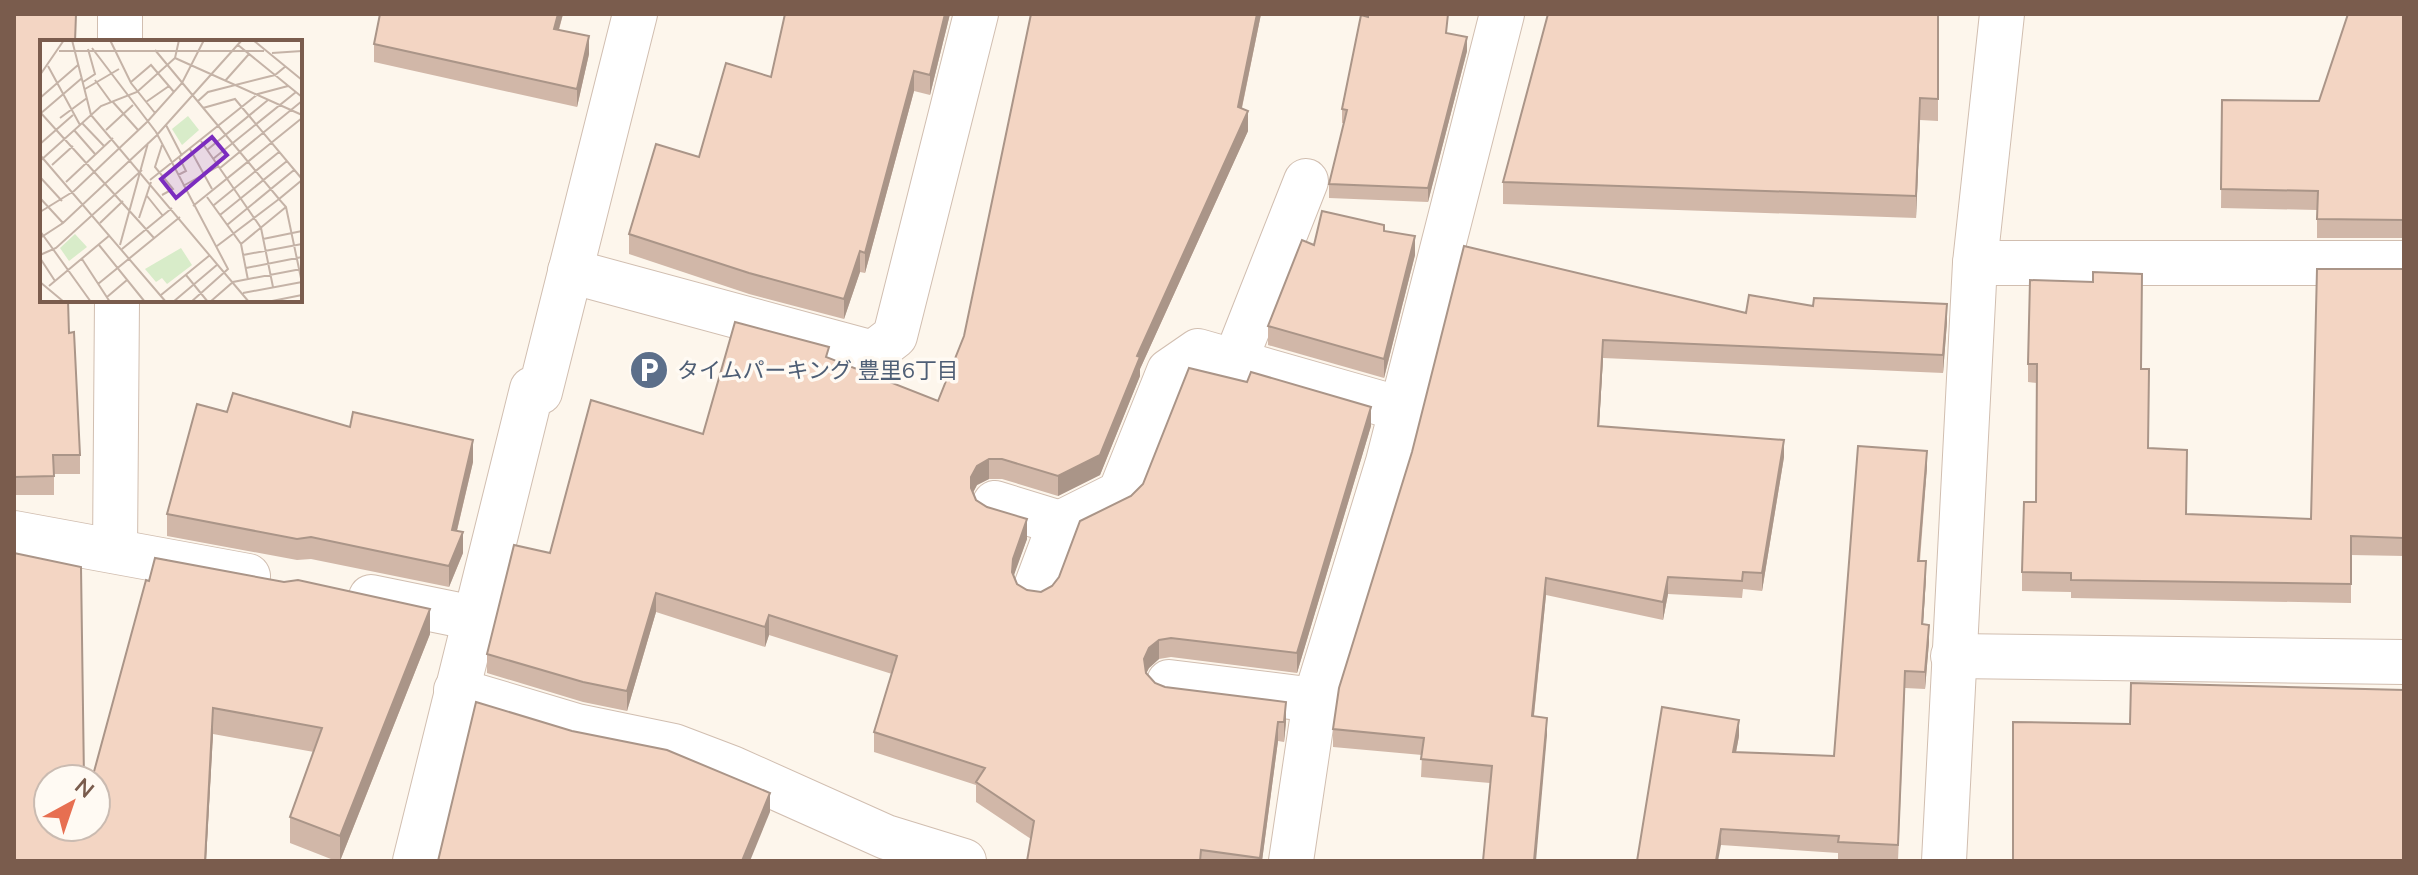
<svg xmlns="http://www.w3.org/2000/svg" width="2418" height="875" font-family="Mulish,'Noto Sans JP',sans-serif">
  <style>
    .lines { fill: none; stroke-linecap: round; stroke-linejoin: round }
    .minor-casing { stroke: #d1beb0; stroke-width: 46 }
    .minor { stroke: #fff; stroke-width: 44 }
    .wall { fill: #d1b7a8 }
    .shaded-wall { fill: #aa9588 }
    .building { fill: #f3d5c3; stroke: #aa9588; stroke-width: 2 }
    .labels { text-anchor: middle; stroke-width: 7; stroke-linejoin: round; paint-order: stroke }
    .service-label { font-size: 22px; fill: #4e5e75; stroke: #fffaf3; text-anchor: start }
    .inset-road { fill: none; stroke: #c5b3a7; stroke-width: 2 }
    .view { fill: #7b2cbf; fill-opacity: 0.15; stroke: #7b2cbf; stroke-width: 4 }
    .inset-edge { fill: none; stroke: #7a5c4d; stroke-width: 4 }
  </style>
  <rect width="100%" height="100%" fill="#fdf6ec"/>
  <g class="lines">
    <defs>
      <g id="minor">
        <polyline points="120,42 120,14"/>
        <polyline points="1975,263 2404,263"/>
        <polyline points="570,271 873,353 895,336 976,14"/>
        <polyline points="1235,361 1306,181"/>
        <polyline points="995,503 1060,523 1036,587"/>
        <polyline points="1060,523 1120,493 1169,371 1198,351 1401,409"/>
        <polyline points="14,533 248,576"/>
        <polyline points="115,551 117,300"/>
        <polyline points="371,597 474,618"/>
        <polyline points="1953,656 2404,662"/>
        <polyline points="1169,682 1315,700"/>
        <polyline points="456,690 577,726 674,746 732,768 886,837 964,861"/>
        <polyline points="415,861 532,389 540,392 635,14"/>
        <polyline points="1291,861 1315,700 1388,462 1502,14"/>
        <polyline points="1944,861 1975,263 2002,14"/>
      </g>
    </defs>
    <!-- minor casing -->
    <use href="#minor" class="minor-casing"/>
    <!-- minor -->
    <use href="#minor" class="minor"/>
  </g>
  <!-- wall -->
  <g class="wall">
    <polygon points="14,14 42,42 80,455 80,474 54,474 54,495 14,495"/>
    <polygon points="380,14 563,14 559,30 589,54 577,107 374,62 374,44"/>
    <polygon points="950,14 930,95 914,91 865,273 860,272 844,319 749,294 629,254 629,234 771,77"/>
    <polygon points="1031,14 1261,14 1242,108 1248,131 1140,369 1140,376 1100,475 1058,496 1002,479 989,479 977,485 973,493 976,500 1027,539 1013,576 1017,584 1027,590 1041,592 1371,426 1297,673 1171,657 1159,659 1149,668 1146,673 1155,683 1165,687 1286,722 1284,742 1278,741 1262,861 1027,861 1031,839 976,802 976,785 874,752 874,732 892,674 769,635 765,647 656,612 627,711 583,702 487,673 487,654 550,553 703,434 829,358 938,401 964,336"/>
    <polygon points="1938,14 1938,121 1920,120 1916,218 1503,204 1503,182"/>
    <polygon points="2404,14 2404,238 2317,238 2317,210 2221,208 2222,100 2319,101"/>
    <polygon points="1448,33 1467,51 1428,202 1329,198 1329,184 1344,123 1342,123 1342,109"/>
    <polygon points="1384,231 1415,255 1384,378 1268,345 1268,326 1314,245"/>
    <polygon points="1464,246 1746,313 1813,306 1947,322 1943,373 1603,358 1599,426 1784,457 1762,591 1743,589 1742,598 1668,594 1663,620 1546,595 1534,716 1547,735 1490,783 1421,777 1422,755 1333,747 1333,729 1412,452"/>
    <polygon points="2404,269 2404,556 2351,555 2351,603 2071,598 2071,592 2022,591 2022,572 2036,502 2037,383 2028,382 2028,364 2141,369 2148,448 2186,514 2311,519"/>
    <polygon points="227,412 473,462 457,531 463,553 449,587 311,559 297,560 167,536 167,514"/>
    <polygon points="1927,467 1920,561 1926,578 1923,624 1929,642 1925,689 1905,688 1898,861 1838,859 1838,853 1721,845 1637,861 1739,736 1736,752 1834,756"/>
    <polygon points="14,553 81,567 84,779 48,779 48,827 96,827 96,779 92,779 146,580 149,581 155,558 284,582 298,580 430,609 430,634 340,861 336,861 290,843 290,817 314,752 213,734 206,861 14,861"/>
  </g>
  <!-- shaded-wall -->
  <g class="shaded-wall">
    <polygon points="558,14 563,14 554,46 554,29"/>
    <polygon points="945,14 950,14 930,95 930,75"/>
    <polygon points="1257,14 1261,14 1238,126 1238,107"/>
    <polygon points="589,36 589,54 577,107 577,89"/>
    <polygon points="1467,37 1467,51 1428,202 1428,188"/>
    <polygon points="914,71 914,91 865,273 865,253"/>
    <polygon points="1920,98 1920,120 1916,218 1916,196"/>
    <polygon points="1248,111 1248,131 1140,369 1140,376 1100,475 1058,496 1058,476 1137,356"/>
    <polygon points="1415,236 1415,255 1384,378 1384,359"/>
    <polygon points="860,251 860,272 844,319 844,299"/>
    <polygon points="1947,304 1947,322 1943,373 1943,355"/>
    <polygon points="1603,340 1603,358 1598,444 1598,426"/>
    <polygon points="1371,407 1371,426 1297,673 1297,653"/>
    <polygon points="473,440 473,462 452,551 452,530"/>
    <polygon points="1784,440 1784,457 1762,591 1762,573"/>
    <polygon points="1927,451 1927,467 1918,577 1918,561"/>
    <polygon points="989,459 989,479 977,485 971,496 971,477 977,466"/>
    <polygon points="1027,519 1027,539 1013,578 1012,572 1013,559"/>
    <polygon points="463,532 463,553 449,587 449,566"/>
    <polygon points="1926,561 1926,578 1922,641 1922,624"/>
    <polygon points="1668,577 1668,594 1663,620 1663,602"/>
    <polygon points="1546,578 1546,595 1532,733 1532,716"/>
    <polygon points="656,593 656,612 627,711 627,691"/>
    <polygon points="430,609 430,634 340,861 340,836"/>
    <polygon points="769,615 769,635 765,647 765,627"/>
    <polygon points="1929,625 1929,642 1925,689 1925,672"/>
    <polygon points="1159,640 1159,659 1149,668 1144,678 1144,659 1149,648"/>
    <polygon points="1286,702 1286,722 1284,742 1284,722"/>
    <polygon points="213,708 213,734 206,861 205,861"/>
    <polygon points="1547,718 1547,735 1536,861 1534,861"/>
    <polygon points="1739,720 1739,736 1733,768 1733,752"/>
    <polygon points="1278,722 1278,741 1262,861 1260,861"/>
    <polygon points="770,793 770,812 750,861 742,861"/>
    <polygon points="1721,829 1721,845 1718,861 1716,861"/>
  </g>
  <!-- building -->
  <g class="building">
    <polygon points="14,14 76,14 75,42 42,42 42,300 68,300 69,333 74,332 80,455 53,455 54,476 14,477"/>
    <polygon points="380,14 558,14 554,29 589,36 577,89 374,44"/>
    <polygon points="785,14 945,14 930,75 914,71 865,253 860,251 844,299 749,273 629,234 656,144 699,157 726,63 771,77"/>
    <polygon points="1031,14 1257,14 1238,107 1248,111 1137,356 1140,357 1100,455 1058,476 1002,459 989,459 977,466 971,477 971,488 976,500 987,507 1027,519 1013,559 1012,572 1017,584 1027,590 1041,592 1052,586 1059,577 1080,521 1131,496 1143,484 1189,368 1247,382 1251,372 1371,407 1297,653 1171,638 1159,640 1149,648 1144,659 1146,673 1155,683 1165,687 1286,702 1284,722 1278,722 1260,858 1201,850 1200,861 1027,861 1034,821 976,782 985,768 874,732 897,656 769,615 765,627 656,593 627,691 583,682 487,654 514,545 550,553 591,400 703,434 735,322 829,347 826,357 938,401 964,336"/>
    <polygon points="1368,14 1448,14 1446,33 1467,37 1428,188 1329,184 1347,110 1342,109 1361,15 1368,17"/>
    <polygon points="1548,14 1938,14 1938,99 1920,98 1916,196 1503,182"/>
    <polygon points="2348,14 2404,14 2404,220 2317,219 2318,191 2221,189 2222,100 2319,101"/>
    <polygon points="1322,211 1384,225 1384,231 1415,236 1384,359 1268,326 1302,240 1314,245"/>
    <polygon points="1464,246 1746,313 1749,295 1813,306 1814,298 1947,304 1943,355 1603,340 1598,426 1784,440 1762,573 1743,572 1742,581 1668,577 1663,602 1546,578 1532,716 1547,718 1534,861 1483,861 1492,766 1421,759 1424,738 1333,729 1339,688 1412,452"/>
    <polygon points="2317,269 2404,269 2404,538 2351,536 2351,584 2071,580 2071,573 2022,572 2024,502 2036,502 2037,364 2028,364 2030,280 2093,282 2093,272 2142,274 2141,369 2149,369 2148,448 2187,450 2186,514 2311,519"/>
    <polygon points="233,393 350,427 353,412 473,440 452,530 463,532 449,566 311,537 297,539 167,514 197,404 227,412"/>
    <polygon points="1858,446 1927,451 1918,561 1926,561 1922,624 1929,625 1925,672 1905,671 1898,845 1838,842 1839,836 1721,829 1716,861 1637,861 1662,707 1739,720 1733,752 1834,756"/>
    <polygon points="14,553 81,567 84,779 48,779 48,827 96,827 96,779 92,779 146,580 149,581 155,558 284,582 298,580 430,609 340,836 290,817 322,728 213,708 205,861 14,861"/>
    <polygon points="2131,683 2404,690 2404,861 2013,861 2013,722 2130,724"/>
    <polygon points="476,702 572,731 667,750 770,793 742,861 438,861"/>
  </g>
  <!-- icons -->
  <defs>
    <symbol id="parking-disc" viewBox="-11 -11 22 22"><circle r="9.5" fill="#5c6f8a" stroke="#fffaf3"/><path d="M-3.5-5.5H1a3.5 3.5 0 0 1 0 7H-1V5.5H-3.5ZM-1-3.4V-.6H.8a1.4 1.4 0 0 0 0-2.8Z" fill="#fff"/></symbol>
  </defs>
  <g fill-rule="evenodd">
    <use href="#parking-disc" x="627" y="348" width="44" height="44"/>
  </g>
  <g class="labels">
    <!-- service labels -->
    <g class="service-label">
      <text x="677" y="378">タイムパーキング 豊里6丁目</text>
    </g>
  </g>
  <!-- overview -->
  <g transform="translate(40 40)">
    <rect width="262" height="262" fill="#fdf6ec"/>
    <path d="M148,76L159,90L142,105L132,89ZM35,194L47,207L29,221L20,208ZM141,208L152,225L127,244L122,238L116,242L105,229Z" fill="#d8ecc9"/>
    <path class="inset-road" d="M32,0L51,75L209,262M70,0L91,43L115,73M213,0L262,40M198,5L262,57M52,8L116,92L188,229L151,262M115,10L239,159L262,140M19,11H224M232,13L262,11M135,18L262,75M8,26L40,85M0,35L24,0M55,40L71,62M185,41L209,14M43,42L55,34L48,9M91,42L111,25L134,52M45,49L79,29M0,58L38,25M72,61L98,90M158,61L168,52L235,35L246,26M106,62L129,46M163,68L195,59L262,139M0,72L114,198M0,74L42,38M20,78L47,58M42,83L64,106M126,85L142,116M34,90L55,114M66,90L93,65M161,101L221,188L233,247M0,104L33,75M122,105L115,127L133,149L122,155M150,109L172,149M167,110L228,60M0,115L126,262M173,119L256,52M0,121L61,66L97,52L135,18L139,0M12,125L33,106M180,128L262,61M138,135L146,131L139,117M0,137L22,161M110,140L218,54L248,46M26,142L73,98M143,146L179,126M107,156L123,176M167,157L201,204L208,240M0,158L23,183M174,165L239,112M153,166L262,78M0,172L34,151L107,82L142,43L164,0M180,175L247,121M99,178L111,142M60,183L83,161M187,185L254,130M0,191L51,262M0,198L23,183L116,96L202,0M223,199L262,191M201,204L246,167M59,205L105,262M80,205L108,103M177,206L239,159L246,167L262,243M82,209L132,168M0,215L16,208L102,130M203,215L262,204M0,218L15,241M42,219L70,262M206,228L262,217M146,235L168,262M0,242L24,262M58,244L140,177M9,246L70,195M203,253L262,242M121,255L170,215M67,257L87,240M133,262L178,224M170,262L193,242L261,229M227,262L262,255"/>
    <path class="view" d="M172,97L187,115L136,158L121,139Z"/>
    <rect width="262" height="262" class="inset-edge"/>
  </g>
  <!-- border -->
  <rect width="2418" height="875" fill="none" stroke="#7a5c4d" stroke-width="32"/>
  <!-- north arrow -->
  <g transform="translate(72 803) rotate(40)"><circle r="38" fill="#fffaf3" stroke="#cabbb1" stroke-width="2"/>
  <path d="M0-6L14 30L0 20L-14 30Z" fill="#e76f51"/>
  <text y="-12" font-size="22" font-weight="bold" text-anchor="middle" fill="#7a5c4d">N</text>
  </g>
</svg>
